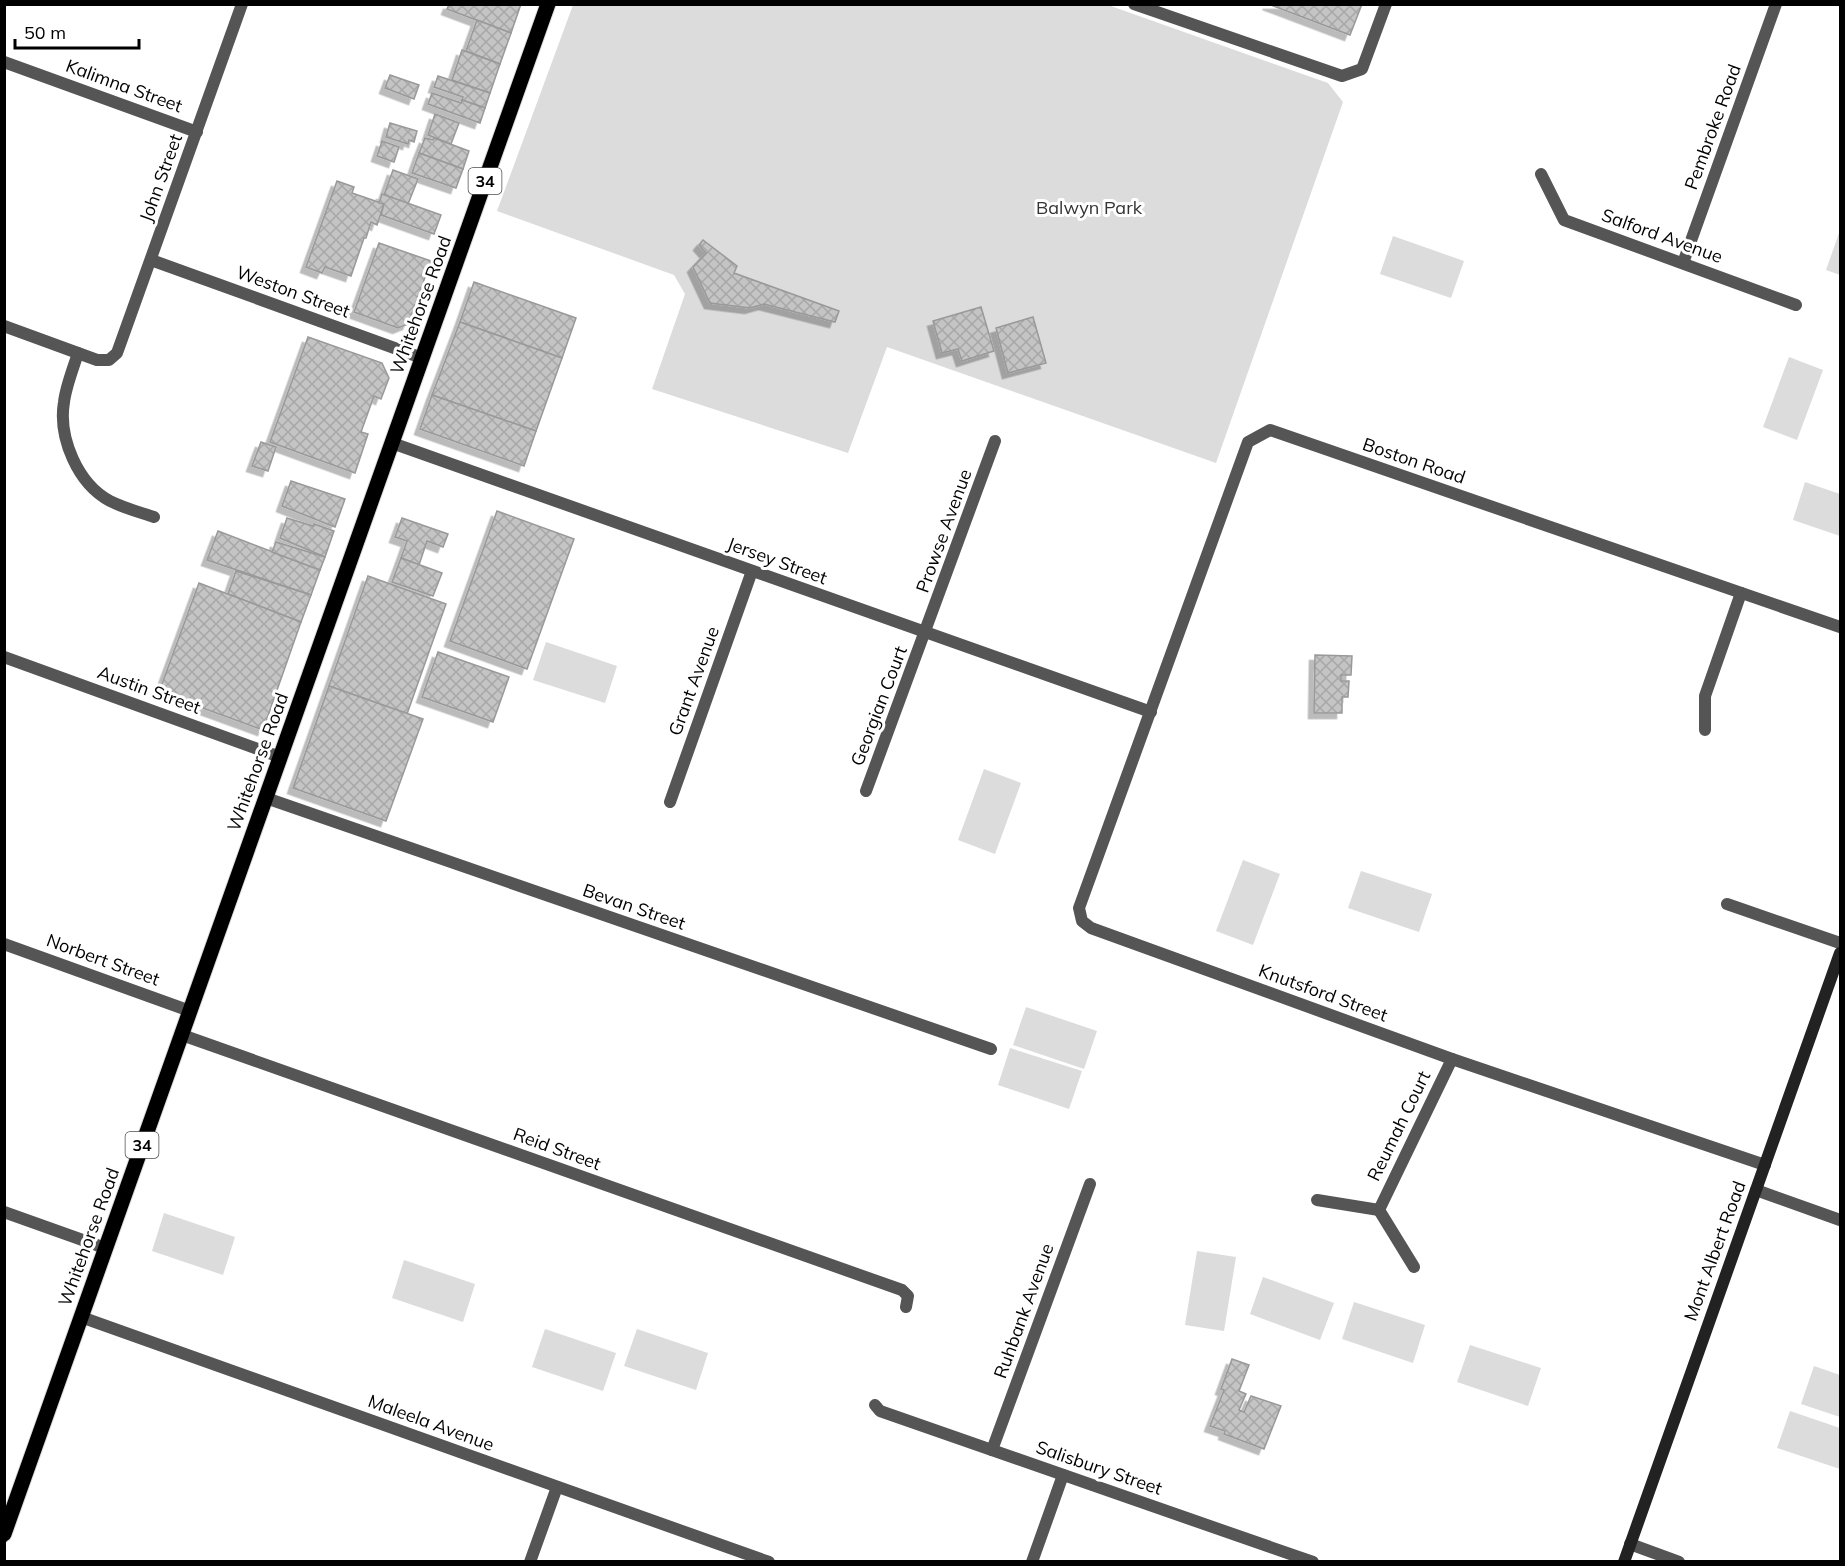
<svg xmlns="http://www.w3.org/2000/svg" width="1845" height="1566" font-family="Mulish,sans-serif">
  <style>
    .park { fill: #dcdcdc }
    .building { fill: url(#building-cross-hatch); stroke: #999; stroke-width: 1.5; filter: url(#shadow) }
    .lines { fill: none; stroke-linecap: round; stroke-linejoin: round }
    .primary-casing { stroke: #dbdbdb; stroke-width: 17 }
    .minor { stroke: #555; stroke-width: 12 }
    .secondary { stroke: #222; stroke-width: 12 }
    .primary { stroke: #000; stroke-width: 15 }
    .tram { stroke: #000; stroke-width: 1.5 }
    .labels { text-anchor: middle; stroke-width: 6; stroke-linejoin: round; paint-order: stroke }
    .shield { fill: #fff; stroke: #4c4c4c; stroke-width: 1.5 }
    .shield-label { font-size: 16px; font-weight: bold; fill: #000 }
    .street-label { font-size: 18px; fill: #000; stroke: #fff }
    .park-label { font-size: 18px; fill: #333; stroke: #fff }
  </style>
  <defs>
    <pattern id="building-cross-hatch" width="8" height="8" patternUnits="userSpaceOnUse" patternTransform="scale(1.5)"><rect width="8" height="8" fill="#c4c4c4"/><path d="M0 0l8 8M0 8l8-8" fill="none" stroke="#a7a7a7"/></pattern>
    <filter id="shadow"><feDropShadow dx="-5.5" dy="5.5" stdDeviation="0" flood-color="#0004"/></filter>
  </defs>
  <rect width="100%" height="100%" fill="#fff"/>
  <!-- park -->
  <g class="park">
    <polygon points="573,5 1108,5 1328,83 1343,102 1216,463 887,347 848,453 652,389 685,294 674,275 497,211"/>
    <polygon points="1839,233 1840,233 1840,275 1826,270"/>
    <polygon points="1393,236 1464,261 1451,298 1380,274"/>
    <polygon points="1789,357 1823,370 1797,440 1763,427"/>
    <polygon points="1805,482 1840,494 1840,536 1793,520"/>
    <polygon points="546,642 617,666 605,703 533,680"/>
    <polygon points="984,769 1021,783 995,854 958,840"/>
    <polygon points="1243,860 1280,874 1253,945 1216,931"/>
    <polygon points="1361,871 1432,894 1419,932 1348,908"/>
    <polygon points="1026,1007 1097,1031 1084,1069 1013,1045"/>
    <polygon points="1010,1048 1082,1071 1069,1109 998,1085"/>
    <polygon points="164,1213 235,1237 223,1275 152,1251"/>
    <polygon points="1197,1251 1236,1257 1224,1331 1185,1325"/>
    <polygon points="404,1260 475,1284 463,1322 392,1298"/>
    <polygon points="1263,1277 1334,1303 1320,1340 1250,1314"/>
    <polygon points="1354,1302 1425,1325 1413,1363 1342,1339"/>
    <polygon points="545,1329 616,1353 603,1391 532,1367"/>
    <polygon points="637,1329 708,1353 696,1390 624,1366"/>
    <polygon points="1470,1345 1541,1368 1528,1406 1457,1382"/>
    <polygon points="1814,1366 1840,1375 1840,1417 1801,1404"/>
    <polygon points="1790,1411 1840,1428 1840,1469 1777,1448"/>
  </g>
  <!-- building -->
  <g class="building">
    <polygon points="449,4 521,4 511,33 447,9"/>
    <polygon points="1268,4 1362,4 1350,35"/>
    <polygon points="477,20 511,33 500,64 466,51"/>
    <polygon points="462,50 500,64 490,93 452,80"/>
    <polygon points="390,75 419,85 414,99 385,88"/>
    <polygon points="438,76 490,93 485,108 462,100 463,97 434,87"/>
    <polygon points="432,93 461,103 462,100 485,108 480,123 428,104"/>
    <polygon points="435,114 459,123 451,144 428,135"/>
    <polygon points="390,123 417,131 414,142 409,140 408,144 386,137"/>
    <polygon points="425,138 433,140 434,138 469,151 463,169 419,153"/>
    <polygon points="382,141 399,147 394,162 377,156"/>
    <polygon points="419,153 463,169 456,188 412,173"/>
    <polygon points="393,170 418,179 408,204 384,195"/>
    <polygon points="337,181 354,187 352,193 384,204 377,225 371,222 366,238 364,238 351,276 325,267 322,273 306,267"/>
    <polygon points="382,194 441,215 434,234 381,215 384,204 379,203"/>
    <polygon points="703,240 737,266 734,273 839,311 835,322 764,304 750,308 710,303 693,267 706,253 699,245"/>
    <polygon points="379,243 431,261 408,324 398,328 354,312"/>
    <polygon points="474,282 576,318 562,358 460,322"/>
    <polygon points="981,307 994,351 962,361 958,349 942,353 933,321"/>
    <polygon points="1033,317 1046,363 1008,373 996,328"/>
    <polygon points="460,322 562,358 536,431 432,395"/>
    <polygon points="308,337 382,363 389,378 381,399 374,396 361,432 368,434 355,473 270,442"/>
    <polygon points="432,395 536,431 524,466 420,429"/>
    <polygon points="261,442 276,447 268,471 252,466"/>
    <polygon points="291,481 345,499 335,527 282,506"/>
    <polygon points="497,511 574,539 527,669 450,641"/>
    <polygon points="287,518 313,526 314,524 334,531 325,557 280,538"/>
    <polygon points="402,518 448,534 443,547 427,541 419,565 401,558 407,541 395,537"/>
    <polygon points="218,531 320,570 311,595 207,560"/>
    <polygon points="276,542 325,557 320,570 272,552"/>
    <polygon points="401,558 442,573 433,596 392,582"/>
    <polygon points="236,571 311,595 301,622 228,594"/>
    <polygon points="368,576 446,604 407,714 329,686"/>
    <polygon points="199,583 301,622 263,730 159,692"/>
    <polygon points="438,652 509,677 493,722 422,697"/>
    <polygon points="1315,655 1352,656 1351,675 1341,675 1341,681 1349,681 1348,697 1342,697 1342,713 1314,713"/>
    <polygon points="329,686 423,719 386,821 293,788"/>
    <polygon points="1232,1359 1249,1365 1239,1391 1246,1394 1239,1410 1244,1412 1251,1396 1281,1406 1264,1449 1224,1434 1225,1431 1210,1426 1224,1390 1221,1389"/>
  </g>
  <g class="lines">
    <defs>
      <polyline id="primary" points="4,1534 548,4"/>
    </defs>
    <!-- primary casing -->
    <use href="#primary" class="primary-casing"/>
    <!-- minor -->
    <g class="minor">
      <polyline points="1134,4 1342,76 1362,69 1386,4"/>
      <polyline points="4,62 197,132"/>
      <polyline points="1541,174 1564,220 1796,305"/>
      <polyline points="151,260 422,358"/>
      <polyline points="1683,263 1776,4"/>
      <polyline points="4,326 97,360 109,360 117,353 242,4"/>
      <path d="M78,353C73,369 66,386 64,402C58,438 78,484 110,501C124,508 139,512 154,517"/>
      <polyline points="392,443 1151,712"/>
      <polyline points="4,657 280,757"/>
      <polyline points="1705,730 1705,696 1741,593"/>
      <polyline points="866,791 995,441"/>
      <polyline points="266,798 991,1049"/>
      <polyline points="670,802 752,571"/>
      <polyline points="1727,904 1840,943"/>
      <polyline points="4,944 190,1011"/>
      <polyline points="182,1035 902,1290 908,1296 906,1307"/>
      <polyline points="1765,1165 1452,1059 1091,928 1082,921 1079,908 1248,442 1270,430 1840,627"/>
      <polyline points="1756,1190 1840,1220"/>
      <polyline points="1317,1200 1379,1210 1452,1059"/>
      <polyline points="1379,1210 1414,1267"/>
      <polyline points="4,1212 105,1248"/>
      <polyline points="81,1317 769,1562"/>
      <polyline points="875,1405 880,1411 1313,1562"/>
      <polyline points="992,1450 1090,1184"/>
      <polyline points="1630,1544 1679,1562"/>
      <polyline points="530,1562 557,1487"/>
      <polyline points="1032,1562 1063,1475"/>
    </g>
    <!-- secondary -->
    <polyline class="secondary" points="1624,1562 1840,953"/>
    <!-- primary -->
    <use href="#primary" class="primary"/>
    <!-- tram -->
    <polyline class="tram" points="4,1546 553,4"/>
  </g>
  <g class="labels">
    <!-- shield labels -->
    <g class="shield">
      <rect x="468.5" y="168" width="33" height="26" rx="4.5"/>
      <rect x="125.5" y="1132" width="33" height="26" rx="4.5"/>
    </g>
    <g class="shield-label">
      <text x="485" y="187">34</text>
      <text x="142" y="1151">34</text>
    </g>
    <!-- street labels -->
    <g class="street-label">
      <text transform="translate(124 86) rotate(20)" y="6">Kalimna Street</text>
      <text transform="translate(1713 127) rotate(-70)" y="6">Pembroke Road</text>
      <text transform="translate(161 178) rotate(-70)" y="6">John Street</text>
      <text transform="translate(1662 236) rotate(20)" y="6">Salford Avenue</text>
      <text transform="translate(293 292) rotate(20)" y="6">Weston Street</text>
      <text transform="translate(421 305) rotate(-70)" y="6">Whitehorse Road</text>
      <text transform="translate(1414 461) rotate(19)" y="6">Boston Road</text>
      <text transform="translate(944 531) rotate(-70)" y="6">Prowse Avenue</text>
      <text transform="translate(777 561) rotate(20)" y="6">Jersey Street</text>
      <text transform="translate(694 681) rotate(-70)" y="6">Grant Avenue</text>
      <text transform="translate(149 690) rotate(20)" y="6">Austin Street</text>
      <text transform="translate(879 706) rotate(-69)" y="6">Georgian Court</text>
      <text transform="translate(258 762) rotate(-70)" y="6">Whitehorse Road</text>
      <text transform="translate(634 907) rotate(19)" y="6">Bevan Street</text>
      <text transform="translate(103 960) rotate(20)" y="6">Norbert Street</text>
      <text transform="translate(1323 993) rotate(20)" y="6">Knutsford Street</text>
      <text transform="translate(1399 1126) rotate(-64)" y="6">Reumah Court</text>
      <text transform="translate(557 1149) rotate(20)" y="6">Reid Street</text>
      <text transform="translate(89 1237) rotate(-70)" y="6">Whitehorse Road</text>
      <text transform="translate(1715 1251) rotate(-70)" y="6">Mont Albert Road</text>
      <text transform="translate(1024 1311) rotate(-70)" y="6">Ruhbank Avenue</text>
      <text transform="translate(431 1423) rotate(20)" y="6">Maleela Avenue</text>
      <text transform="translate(1099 1468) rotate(19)" y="6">Salisbury Street</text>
    </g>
    <!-- park labels -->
    <g class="park-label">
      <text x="1089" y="214">Balwyn Park</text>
    </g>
  </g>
  <!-- border -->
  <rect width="1845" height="1566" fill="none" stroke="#000000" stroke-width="12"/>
  <!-- scale -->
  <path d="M15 39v9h124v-9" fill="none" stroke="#000000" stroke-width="3"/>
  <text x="24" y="39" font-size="18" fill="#000000" stroke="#ffffff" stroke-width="4.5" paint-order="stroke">50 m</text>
</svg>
